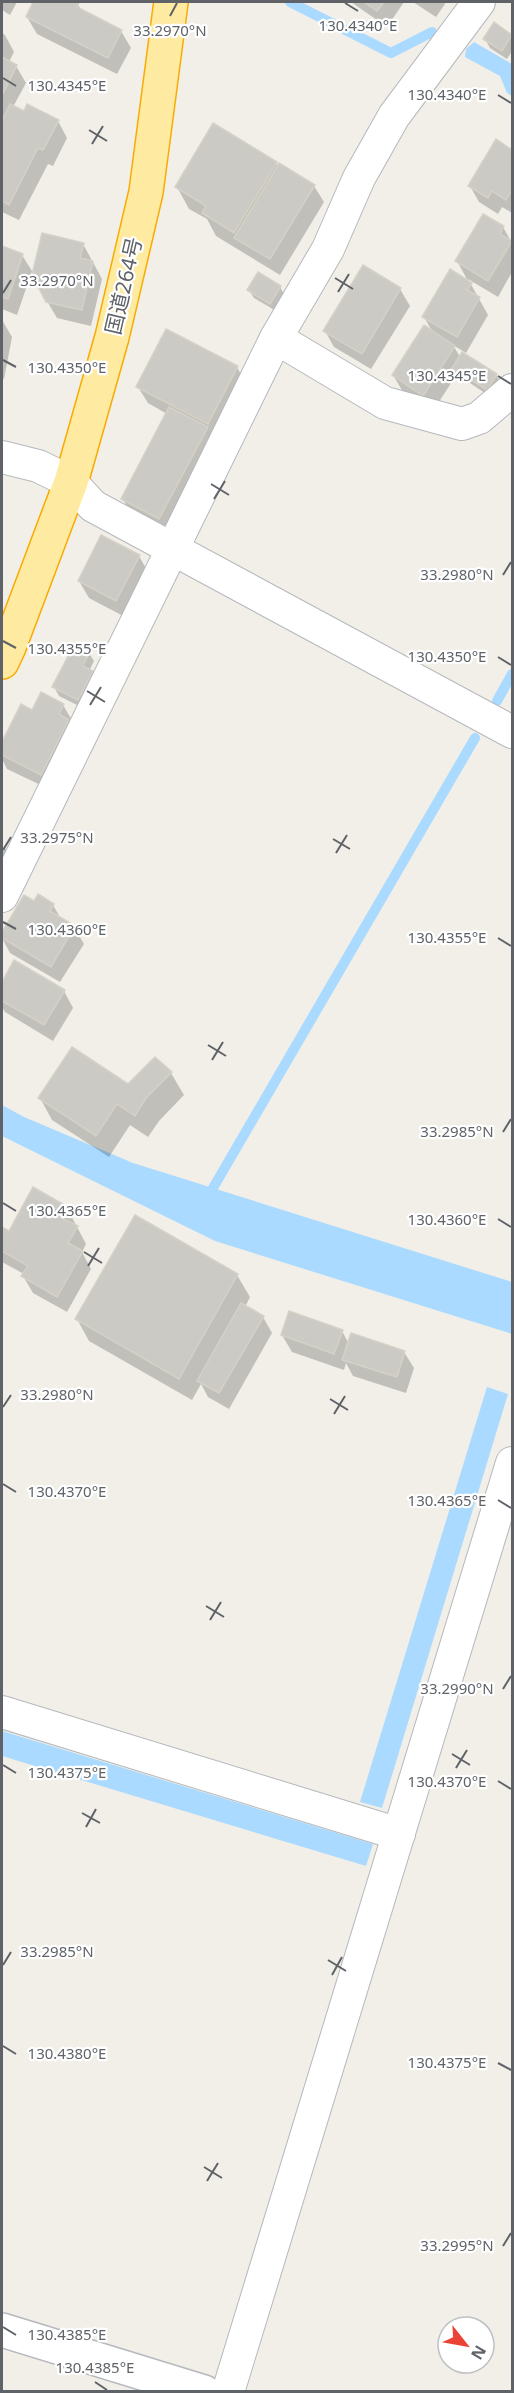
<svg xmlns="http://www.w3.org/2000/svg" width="514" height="2393" font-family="'Noto Sans','Noto Sans JP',sans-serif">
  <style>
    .water { fill: #aadaff }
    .shadow { fill: #0003 }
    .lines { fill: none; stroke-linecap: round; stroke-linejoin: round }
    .stream { stroke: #aadaff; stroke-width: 10 }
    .building { fill: #cccac5; stroke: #d6d1c6; stroke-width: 1.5 }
    .minor-casing { stroke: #b5b8bc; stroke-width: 34 }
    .tertiary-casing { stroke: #b5b8bc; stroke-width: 36 }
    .trunk-casing { stroke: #f9ab00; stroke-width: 36 }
    .minor { stroke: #fff; stroke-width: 32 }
    .tertiary { stroke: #fff; stroke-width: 33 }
    .trunk { stroke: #feeaa1; stroke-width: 33 }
    .ticks { fill: none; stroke: #5f6368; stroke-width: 2 }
    .labels { text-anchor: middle; stroke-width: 4.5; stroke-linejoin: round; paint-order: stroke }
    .street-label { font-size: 21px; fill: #5f6368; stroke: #fff }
    .ticks-label { font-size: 15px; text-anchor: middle; fill: #5f6368; stroke: #fff; stroke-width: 4.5; stroke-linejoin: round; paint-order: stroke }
  </style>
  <rect width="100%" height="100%" fill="#f1efe8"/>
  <!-- water -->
  <g class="water">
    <polygon points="474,42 512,64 512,96 507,93 500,76 465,57 466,49"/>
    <polygon points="2,1105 24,1117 133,1163 512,1282 512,1334 215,1241 2,1136"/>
    <polygon points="487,1387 508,1394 382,1808 360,1802"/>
    <polygon points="2,1731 373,1844 366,1866 2,1756"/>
  </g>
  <!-- shadow -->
  <g class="shadow">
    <polygon points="2,2 17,2 10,15 2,10"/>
    <polygon points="35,2 76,2 83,12 121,31 131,48 117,74 37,34 27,17"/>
    <polygon points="351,2 404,2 387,27"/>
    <polygon points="413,2 444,2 445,4 436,17"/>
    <polygon points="494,25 512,37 512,51 507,59 490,48 485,39"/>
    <polygon points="2,33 5,35 14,52 9,62 16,66 26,83 13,107 58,121 67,138 53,166 48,164 19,220 2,212"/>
    <polygon points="496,142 512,152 512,213 502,207 498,214 479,202 470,186"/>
    <polygon points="276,163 279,167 314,186 324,202 280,275 216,236 207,219 189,209 177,187"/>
    <polygon points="484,216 503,227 512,243 512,272 498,297 468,279 488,315 466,353 453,345 460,357 496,375 501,383 492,398 457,374 433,411 403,392 393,375 433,333 424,317 469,283 457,261"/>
    <polygon points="83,244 102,279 91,326 57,318 47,301"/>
    <polygon points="2,248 22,255 32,271 17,315 2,309"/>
    <polygon points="280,287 285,296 276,311 254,298 249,290"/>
    <polygon points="400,289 410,306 371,369 334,347 325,331"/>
    <polygon points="2,320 12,337 4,379 2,378"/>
    <polygon points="237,367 246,384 169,534 132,516 123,499 167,414 148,403 138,387"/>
    <polygon points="139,556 148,572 125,617 89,598 79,581"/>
    <polygon points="89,653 94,661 89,671 97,681 83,708 59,696 54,687"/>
    <polygon points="63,705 73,722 51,790 7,769 2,759 2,745 21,706 33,712"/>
    <polygon points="2,847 6,849 15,865 2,894"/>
    <polygon points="24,897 34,903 53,905 61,919 74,927 84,944 60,982 10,953 2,938"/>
    <polygon points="15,962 64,991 73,1008 53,1041 5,1012 2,1007 2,985"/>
    <polygon points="155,1059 171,1073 184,1095 159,1121 148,1137 130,1125 109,1157 52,1120 40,1098 128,1086"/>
    <polygon points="67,1208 86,1244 82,1252 91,1269 67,1312 33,1293 23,1276 24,1274 2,1262 2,1229 9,1233"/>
    <polygon points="135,1217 237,1275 250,1297 245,1307 263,1317 272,1333 229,1409 208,1397 201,1384 192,1400 89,1341 77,1319"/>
    <polygon points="342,1331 349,1344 404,1352 414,1368 406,1393 353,1376 346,1363 344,1370 292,1352 282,1335"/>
  </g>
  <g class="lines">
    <!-- stream -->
    <g class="stream">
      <polyline points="290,2 391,53 432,32"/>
      <polyline points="497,701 512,674"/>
      <polyline points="213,1188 475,738"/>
    </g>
  </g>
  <!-- building -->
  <g class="building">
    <polygon points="33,2 79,2 77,7 122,30 108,58 26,17"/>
    <polygon points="364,2 384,2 377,11"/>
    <polygon points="494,22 512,35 502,51 483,39"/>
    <polygon points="2,57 17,65 2,96"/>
    <polygon points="10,104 24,111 27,104 59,120 43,150 38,148 9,205 2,201 2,121"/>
    <polygon points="213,123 277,162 234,233 202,213 206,206 175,187"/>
    <polygon points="496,139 512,150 512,190 506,200 492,191 488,198 468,186"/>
    <polygon points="279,163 315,185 270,259 234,238"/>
    <polygon points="483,214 504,226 500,234 512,241 488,281 455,261"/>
    <polygon points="42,233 84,243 80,258 93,261 82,310 46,302 32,275"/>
    <polygon points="2,246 23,254 8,299 2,297"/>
    <polygon points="363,265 401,288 362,354 323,331"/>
    <polygon points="450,269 472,283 467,290 480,297 457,337 422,317"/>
    <polygon points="258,272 281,286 270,304 247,290"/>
    <polygon points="424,325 455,346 423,396 392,375"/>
    <polygon points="166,329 238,366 208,424 136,387"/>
    <polygon points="462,352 497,374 487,390 452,368"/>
    <polygon points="169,407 208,427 159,519 121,499"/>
    <polygon points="101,535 140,555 116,601 78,581"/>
    <polygon points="75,643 90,652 83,666 93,671 78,700 52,687"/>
    <polygon points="41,692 64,704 59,714 69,720 41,775 2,755 2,742 21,704 32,710"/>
    <polygon points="38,894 54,904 50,911 75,926 51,967 2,938 2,932 24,895 34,901"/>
    <polygon points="14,960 65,990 44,1025 2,1001 2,982"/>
    <polygon points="72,1047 128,1084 155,1057 172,1072 146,1098 135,1116 117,1104 96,1136 38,1098"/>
    <polygon points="33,1187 68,1207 62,1218 78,1226 68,1243 83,1251 57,1297 21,1276 28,1266 2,1251 2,1227 9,1231"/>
    <polygon points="135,1215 238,1274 179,1379 75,1319"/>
    <polygon points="241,1303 264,1316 219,1393 197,1381"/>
    <polygon points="289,1311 343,1330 334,1354 281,1335"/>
    <polygon points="351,1333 405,1351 397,1377 342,1360"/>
  </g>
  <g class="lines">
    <defs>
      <g id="minor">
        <polyline points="276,338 385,403 462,424 479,418 512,390"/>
        <polyline points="2,457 38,466 71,482 93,506 512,732"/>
        <polyline points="2,896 276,338 328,249 359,178 394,116 479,2"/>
        <polyline points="2,1712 399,1834"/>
        <polyline points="228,2392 512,1463"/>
      </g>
      <polyline id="tertiary" points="2,2330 204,2392"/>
      <polyline id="trunk" points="2,662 9,647 71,482 112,337 146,192 171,2"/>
    </defs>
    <!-- minor casing -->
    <use href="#minor" class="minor-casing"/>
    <!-- tertiary casing -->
    <use href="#tertiary" class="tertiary-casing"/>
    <!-- trunk casing -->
    <use href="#trunk" class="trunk-casing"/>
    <!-- minor -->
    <use href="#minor" class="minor"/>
    <!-- tertiary -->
    <use href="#tertiary" class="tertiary"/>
    <!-- trunk -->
    <use href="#trunk" class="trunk"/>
  </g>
  <!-- ticks -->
  <path class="ticks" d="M345,3L358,11M170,16L177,3M3,78L16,86M498,95L511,103M89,130L107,141M92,144L103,126M335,278L353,289M338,292L349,274M3,293L11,280M3,360L16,367M498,376L511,384M211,484L229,495M214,499L225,481M503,575L511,562M3,641L16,648M498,657L511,665M87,691L105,702M90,705L101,687M333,839L350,849M3,850L11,837M336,853L347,835M3,922L16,929M498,938L511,946M208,1045L226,1056M212,1060L223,1042M503,1132L511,1119M3,1203L16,1211M498,1219L511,1227M84,1252L102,1263M88,1266L99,1248M330,1399L348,1410M3,1407L11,1395M334,1414L345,1396M3,1484L16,1492M498,1500L511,1508M206,1606L224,1617M210,1620L221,1602M503,1689L511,1676M452,1754L470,1765M3,1765L16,1773M456,1768L467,1750M498,1781L511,1789M82,1813L100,1823M86,1827L96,1809M328,1960L346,1971M3,1965L11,1952M332,1975L342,1957M3,2046L16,2054M498,2063L511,2070M204,2167L222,2178M207,2181L218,2163M503,2246L511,2233M3,2327L16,2335M95,2382L107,2390"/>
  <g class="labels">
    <!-- street labels -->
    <g class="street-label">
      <text transform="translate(124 286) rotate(-77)" y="7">国道264号</text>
    </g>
  </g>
  <g class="ticks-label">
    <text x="358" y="31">130.4340°E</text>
    <text x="170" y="36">33.2970°N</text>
    <text x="67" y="91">130.4345°E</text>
    <text x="447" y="100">130.4340°E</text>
    <text x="57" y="286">33.2970°N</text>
    <text x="67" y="373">130.4350°E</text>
    <text x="447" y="381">130.4345°E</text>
    <text x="457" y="580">33.2980°N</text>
    <text x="67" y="654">130.4355°E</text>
    <text x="447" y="662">130.4350°E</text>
    <text x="57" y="843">33.2975°N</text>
    <text x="67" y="935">130.4360°E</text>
    <text x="447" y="943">130.4355°E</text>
    <text x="457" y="1137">33.2985°N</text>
    <text x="67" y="1216">130.4365°E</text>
    <text x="447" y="1225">130.4360°E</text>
    <text x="57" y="1400">33.2980°N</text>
    <text x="67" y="1497">130.4370°E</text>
    <text x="447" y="1506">130.4365°E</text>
    <text x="457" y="1694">33.2990°N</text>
    <text x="67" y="1778">130.4375°E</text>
    <text x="447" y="1787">130.4370°E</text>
    <text x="57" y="1957">33.2985°N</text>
    <text x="67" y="2059">130.4380°E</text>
    <text x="447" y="2068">130.4375°E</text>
    <text x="457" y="2251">33.2995°N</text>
    <text x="67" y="2340">130.4385°E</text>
    <text x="95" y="2373">130.4385°E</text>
  </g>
  <!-- border -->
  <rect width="514" height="2393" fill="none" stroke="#5f6368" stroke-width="6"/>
  <!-- north arrow -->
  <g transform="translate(466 2345) rotate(121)"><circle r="28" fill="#ffffff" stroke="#bfc1c3" stroke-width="1.5"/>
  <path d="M0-4.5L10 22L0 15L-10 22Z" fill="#ea4335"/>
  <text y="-9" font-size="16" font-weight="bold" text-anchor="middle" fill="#5f6368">N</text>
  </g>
</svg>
